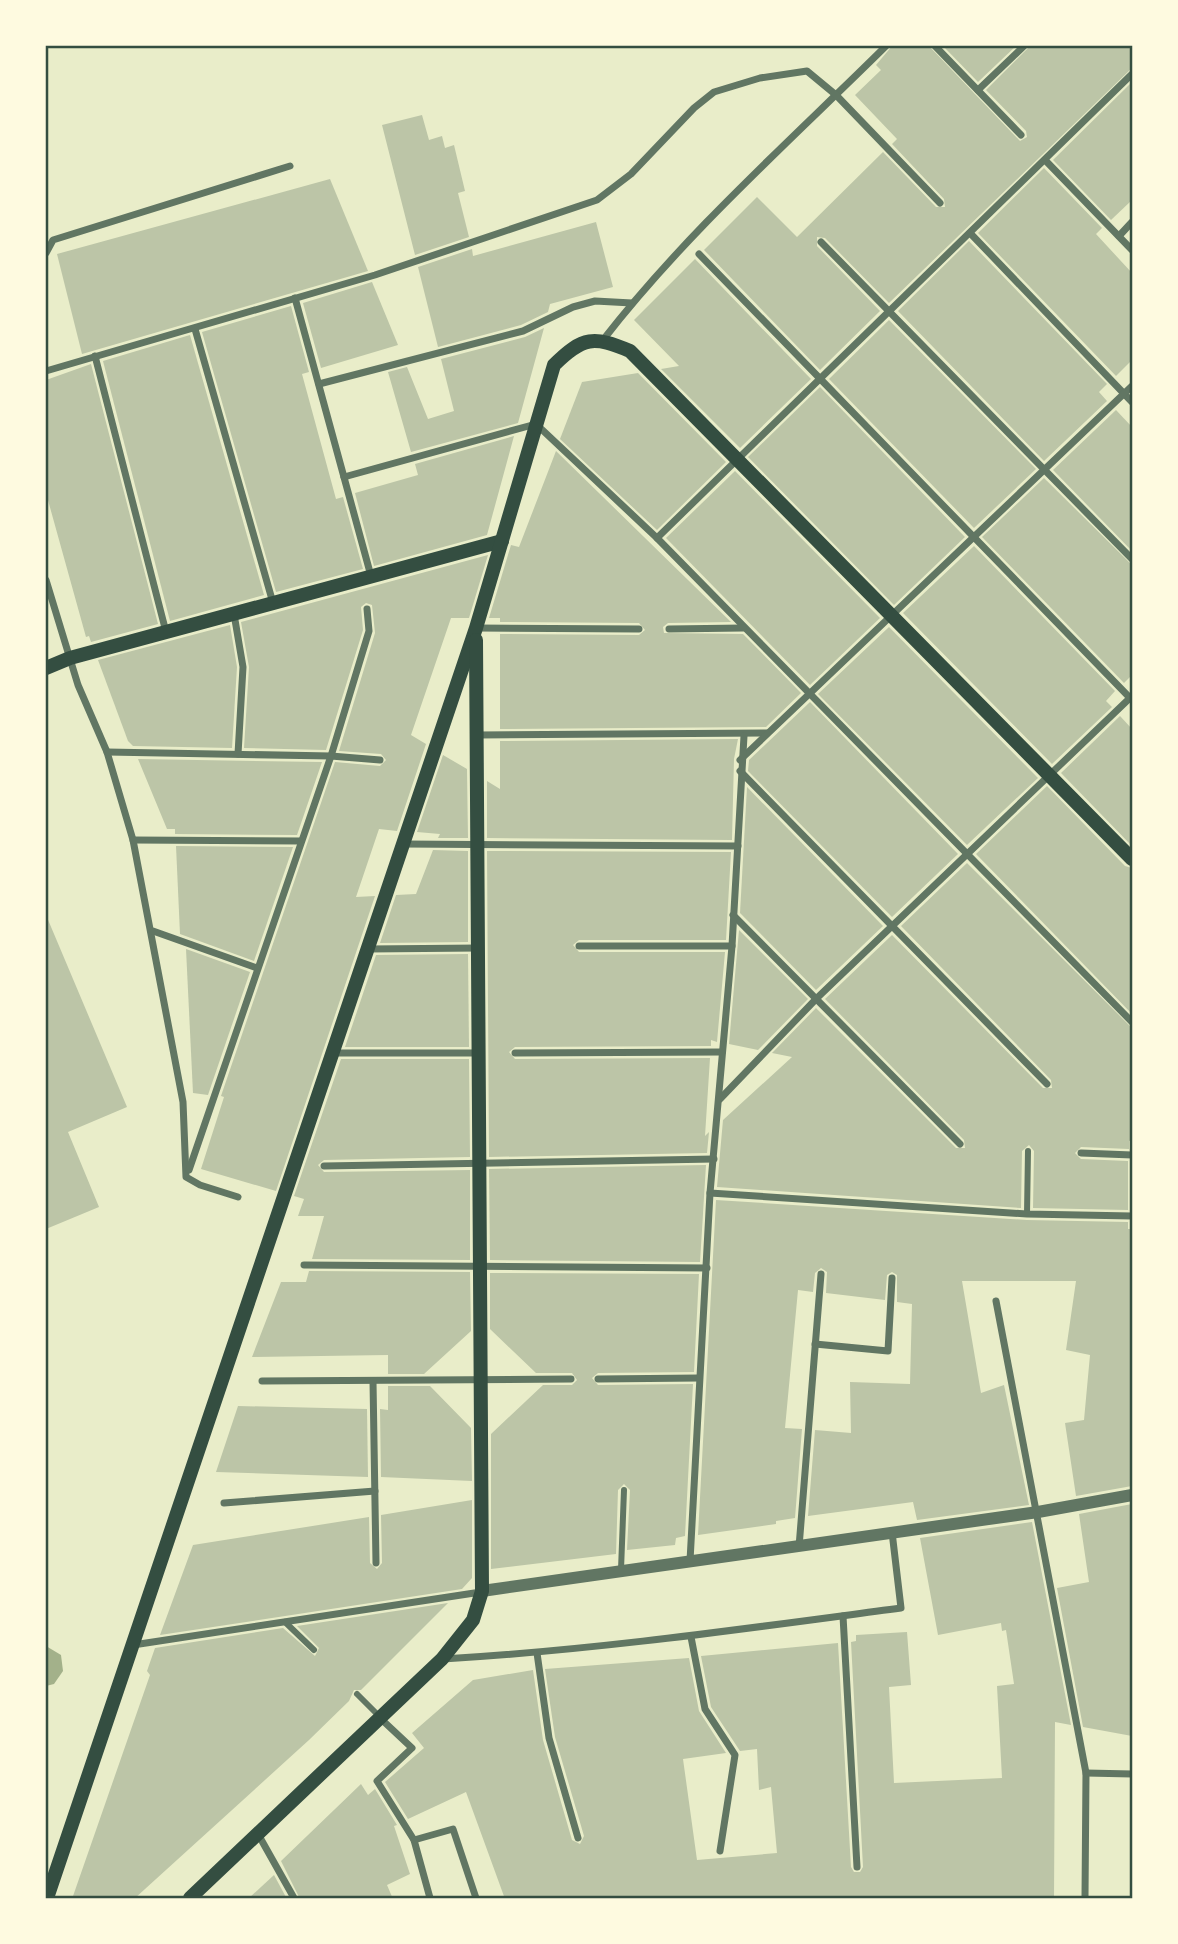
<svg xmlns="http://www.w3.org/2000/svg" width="1178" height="1944" font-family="Ubuntu,sans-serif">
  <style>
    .water { fill: #a3b18a }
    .building { fill: #bcc5a7 }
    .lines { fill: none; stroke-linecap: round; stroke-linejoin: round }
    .pedestrian { stroke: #617663; stroke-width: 6 }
    .minor { stroke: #617663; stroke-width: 7 }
    .tertiary { stroke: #617663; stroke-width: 12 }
    .secondary { stroke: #344e41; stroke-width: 14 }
    .neatline { fill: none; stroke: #344e41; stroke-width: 2.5 }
  </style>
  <rect width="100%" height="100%" fill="#e9edc9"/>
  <!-- water -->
  <polygon class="water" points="46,1646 61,1655 63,1671 54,1684 46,1686"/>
  <!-- building -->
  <g class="building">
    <polygon points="892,46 929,46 1020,141 1027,137 1026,131 986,90 1030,46 1132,46 1132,68 889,303 825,238 817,237 817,246 880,311 820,370 704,250 757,197 797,237 883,152 936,207 945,207 944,199 892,144 897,139 855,95 881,70 876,65"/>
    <polygon points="943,46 1016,46 978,82"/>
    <polygon points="1132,82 1132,200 1111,220 1053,160"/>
    <polygon points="422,115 429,140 442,136 445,148 454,145 465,191 458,193 469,237 415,255 382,125"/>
    <polygon points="1044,168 1102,228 1096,234 1132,273 1132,360 1116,376 978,233"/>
    <polygon points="330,179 368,271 82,354 57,254"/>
    <polygon points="596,222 613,287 550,304 548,312 521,325 438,347 418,267 472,249 473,256"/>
    <polygon points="969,241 1107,384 1099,392 1107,401 1044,461 898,311"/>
    <polygon points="695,259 811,379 740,448 661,369 679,366 634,320"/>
    <polygon points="372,282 398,345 321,368 303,303"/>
    <polygon points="291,306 309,372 302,374 336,499 343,497 363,569 276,592 202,332"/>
    <polygon points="889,320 1036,469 974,528 829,379"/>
    <polygon points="544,328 518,423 411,452 388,372 407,367 428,419 454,411 441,359 525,337"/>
    <polygon points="190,335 264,595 170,621 103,361"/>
    <polygon points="91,364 158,624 91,642 89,636 86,637 46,493 46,380"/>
    <polygon points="638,373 726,462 657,530 560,439 582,382"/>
    <polygon points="820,387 965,537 894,605 748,457"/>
    <polygon points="1116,410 1132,427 1132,551 1053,470"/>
    <polygon points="514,436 487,535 374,566 355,493 418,475 415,464"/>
    <polygon points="556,451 731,622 668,623 663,627 664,633 743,634 801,693 766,727 500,729 500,634 639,635 645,630 639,623 500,622 500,618 489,618 511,545 519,547"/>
    <polygon points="735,471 880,618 810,685 666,538"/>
    <polygon points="1044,478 1132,565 1132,675 1124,683 982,537"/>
    <polygon points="974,546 1115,691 1106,701 1112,707 1052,764 903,613"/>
    <polygon points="488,555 469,618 451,618 411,735 426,744 397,831 379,829 356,897 375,896 276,1191 201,1169 224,1097 221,1096 335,762 380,766 386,760 381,754 339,751 375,633 372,605 366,603 361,607 363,630 326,750 244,748 249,667 241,622"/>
    <polygon points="230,625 237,667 232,748 133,746 128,741 98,660"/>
    <polygon points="889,627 1038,778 967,845 818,694"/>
    <polygon points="810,702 958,854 892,917 748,771 749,760"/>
    <polygon points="1120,716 1132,729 1132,846 1061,773"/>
    <polygon points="738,739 734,759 732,840 487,838 487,781 500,789 500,741"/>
    <polygon points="443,755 467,769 468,838 438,838 440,834 417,832"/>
    <polygon points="138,759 322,762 297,835 175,834 175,829 167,829"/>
    <polygon points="1047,786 1125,866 1132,868 1132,1014 976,854"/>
    <polygon points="747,787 883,926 816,990 740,913"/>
    <polygon points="176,846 293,847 254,961 180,934"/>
    <polygon points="433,850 468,851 468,942 380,943 396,895 416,894"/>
    <polygon points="487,851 731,852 726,940 579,940 573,945 579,952 725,952 717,1042 711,1040 711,1046 515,1047 509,1052 515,1059 710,1058 705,1136 709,1132 707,1153 489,1157"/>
    <polygon points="967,863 1132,1028 1132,1140 1129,1141 1129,1149 1081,1147 1075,1153 1081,1159 1128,1161 1128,1210 1033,1208 1034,1151 1029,1145 1022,1151 1021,1208 717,1187 723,1120 792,1057 772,1053 816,1008 956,1148 965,1148 964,1140 825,999 892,935 1043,1088 1052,1088 1051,1080 901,926"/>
    <polygon points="46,915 127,1107 68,1132 99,1207 46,1229"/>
    <polygon points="739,930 808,999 758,1050 729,1044"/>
    <polygon points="186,949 250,972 208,1095 193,1093"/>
    <polygon points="468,954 469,1047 345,1047 376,955"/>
    <polygon points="341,1059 469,1059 470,1157 324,1160 318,1165 324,1172 470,1170 470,1260 312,1259 324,1216 298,1216 304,1199 294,1196"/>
    <polygon points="706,1165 700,1262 490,1260 489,1169"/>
    <polygon points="716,1200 1027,1220 1128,1222 1128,1229 1132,1229 1132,1486 1076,1496 1065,1423 1084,1420 1090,1355 1066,1350 1076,1281 962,1281 981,1393 1004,1385 1029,1505 917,1520 913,1502 808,1516 815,1430 851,1433 850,1382 910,1384 912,1304 897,1302 897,1275 892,1272 887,1275 885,1300 826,1293 827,1272 821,1268 815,1273 813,1292 798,1290 785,1428 802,1429 795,1518 776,1521 776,1524 698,1535"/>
    <polygon points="309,1271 470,1272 471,1331 424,1374 388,1374 388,1355 252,1357 281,1282 306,1282"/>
    <polygon points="490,1273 699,1274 694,1372 598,1373 592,1378 598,1385 693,1384 685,1536 676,1538 675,1545 627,1550 630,1490 624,1484 618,1490 616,1554 491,1569 491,1434 543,1385 572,1385 577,1380 572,1373 536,1373 490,1329"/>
    <polygon points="388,1386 430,1386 471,1428 472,1481 381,1477 380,1409 388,1410"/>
    <polygon points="238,1406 367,1409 368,1477 216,1472"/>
    <polygon points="472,1500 472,1578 462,1589 160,1635 193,1545 369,1517 370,1563 377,1569 382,1563 381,1515"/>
    <polygon points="1132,1504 1132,1736 1083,1727 1057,1588 1089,1582 1079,1514"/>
    <polygon points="1032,1522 1071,1725 1055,1722 1054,1899 505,1899 466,1792 408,1819 385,1782 424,1748 412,1733 473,1680 533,1670 543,1740 572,1840 580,1844 584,1836 555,1737 545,1669 689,1658 699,1711 726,1753 683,1759 697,1860 777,1853 771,1787 759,1790 757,1749 740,1751 711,1707 701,1656 838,1643 851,1867 854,1872 860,1872 863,1867 851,1642 856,1641 856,1635 907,1632 911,1685 889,1687 894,1783 1002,1778 997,1686 1014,1684 1006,1630 1002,1631 1001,1623 938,1635 920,1538"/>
    <polygon points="448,1603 361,1690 354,1690 349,1701 309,1740 134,1899 72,1899 150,1675 147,1671 155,1648 283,1628 315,1656 319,1648 297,1626"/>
    <polygon points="361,1784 368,1795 375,1789 397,1825 394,1826 410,1874 387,1885 393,1899 300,1899 281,1861"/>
    <polygon points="274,1875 287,1899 248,1899"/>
  </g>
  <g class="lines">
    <!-- pedestrian -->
    <g class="pedestrian">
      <polyline points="1027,1214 1028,1151"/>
      <polyline points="621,1570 624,1490"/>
      <polyline points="285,1622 314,1650"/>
      <polyline points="357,1694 380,1717"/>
    </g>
    <!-- minor -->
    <g class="minor">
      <polyline points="935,46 1021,135"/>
      <polyline points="978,90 1024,46"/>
      <polyline points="1045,160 1132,250"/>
      <polyline points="970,233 1132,402"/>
      <polyline points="1119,236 1132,222"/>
      <polyline points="821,242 1132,559"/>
      <polyline points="46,253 53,240 290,166"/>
      <polyline points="699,254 1132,700"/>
      <polyline points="295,298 371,576"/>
      <polyline points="195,329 273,603"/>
      <path d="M603,340C686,233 790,141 886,46"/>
      <polyline points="95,356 166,632"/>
      <polyline points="46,371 375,275 597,200 631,174 694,108 714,92 760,78 807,71 836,95 940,203"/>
      <polyline points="319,384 523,331 573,307 595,301 632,303"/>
      <polyline points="344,477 536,424 657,538 1132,1022"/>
      <polyline points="657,538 1132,74"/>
      <polyline points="46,580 78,685 107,752 133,840 183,1102 186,1177 200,1185 238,1197"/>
      <polyline points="234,614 243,667 238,754"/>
      <polyline points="476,628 639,629"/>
      <polyline points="669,629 743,628"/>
      <polyline points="478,735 767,733"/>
      <polyline points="107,752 331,756 380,760"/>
      <polyline points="740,760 1132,386"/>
      <polyline points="740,771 1047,1084"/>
      <polyline points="133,840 301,841"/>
      <polyline points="403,844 738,846"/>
      <polyline points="733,915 960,1144"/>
      <polyline points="153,931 257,968"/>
      <polyline points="579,946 732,946"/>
      <polyline points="368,949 479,948"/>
      <polyline points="333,1053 479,1053"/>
      <polyline points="515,1053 722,1052"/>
      <polyline points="720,1099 817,998 1132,696"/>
      <polyline points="1081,1153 1132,1155"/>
      <polyline points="324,1166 714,1159"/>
      <polyline points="189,1170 331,756 369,631 367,609"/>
      <polyline points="710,1193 1027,1214 1132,1216"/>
      <polyline points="304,1265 707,1268"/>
      <polyline points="996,1301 1086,1773 1085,1898"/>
      <polyline points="815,1344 888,1351 892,1278"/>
      <polyline points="598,1379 699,1378"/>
      <polyline points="262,1381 571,1379"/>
      <polyline points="373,1381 376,1563"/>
      <polyline points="224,1503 375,1491"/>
      <polyline points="799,1547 821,1274"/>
      <polyline points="690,1561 710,1193 732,946 744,736"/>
      <polyline points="843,1616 857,1867"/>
      <polyline points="691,1637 705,1709 735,1755 720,1851"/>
      <polyline points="133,1645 481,1592"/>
      <polyline points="537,1653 549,1738 578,1838"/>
      <path d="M443,1659C597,1650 749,1628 901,1608L892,1532"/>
      <polyline points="380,1718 412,1748 377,1781 414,1840 430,1898"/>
      <polyline points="1086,1773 1132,1774"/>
      <polyline points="258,1834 294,1898"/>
      <polyline points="414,1840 453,1829 476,1898"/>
    </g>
    <!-- tertiary -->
    <polyline class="tertiary" points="482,1591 1038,1512 1132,1495"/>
    <!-- secondary -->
    <g class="secondary">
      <polyline points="46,668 70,658 502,541"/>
      <path d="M47,1898L476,628L554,365C583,336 594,336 630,351L1132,859"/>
      <polyline points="190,1898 442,1659 473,1620 482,1591 476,640"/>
    </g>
  </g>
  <!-- border -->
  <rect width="1178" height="1944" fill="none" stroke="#fefae0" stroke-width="94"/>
  <rect x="47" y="47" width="1084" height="1850" class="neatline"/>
</svg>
